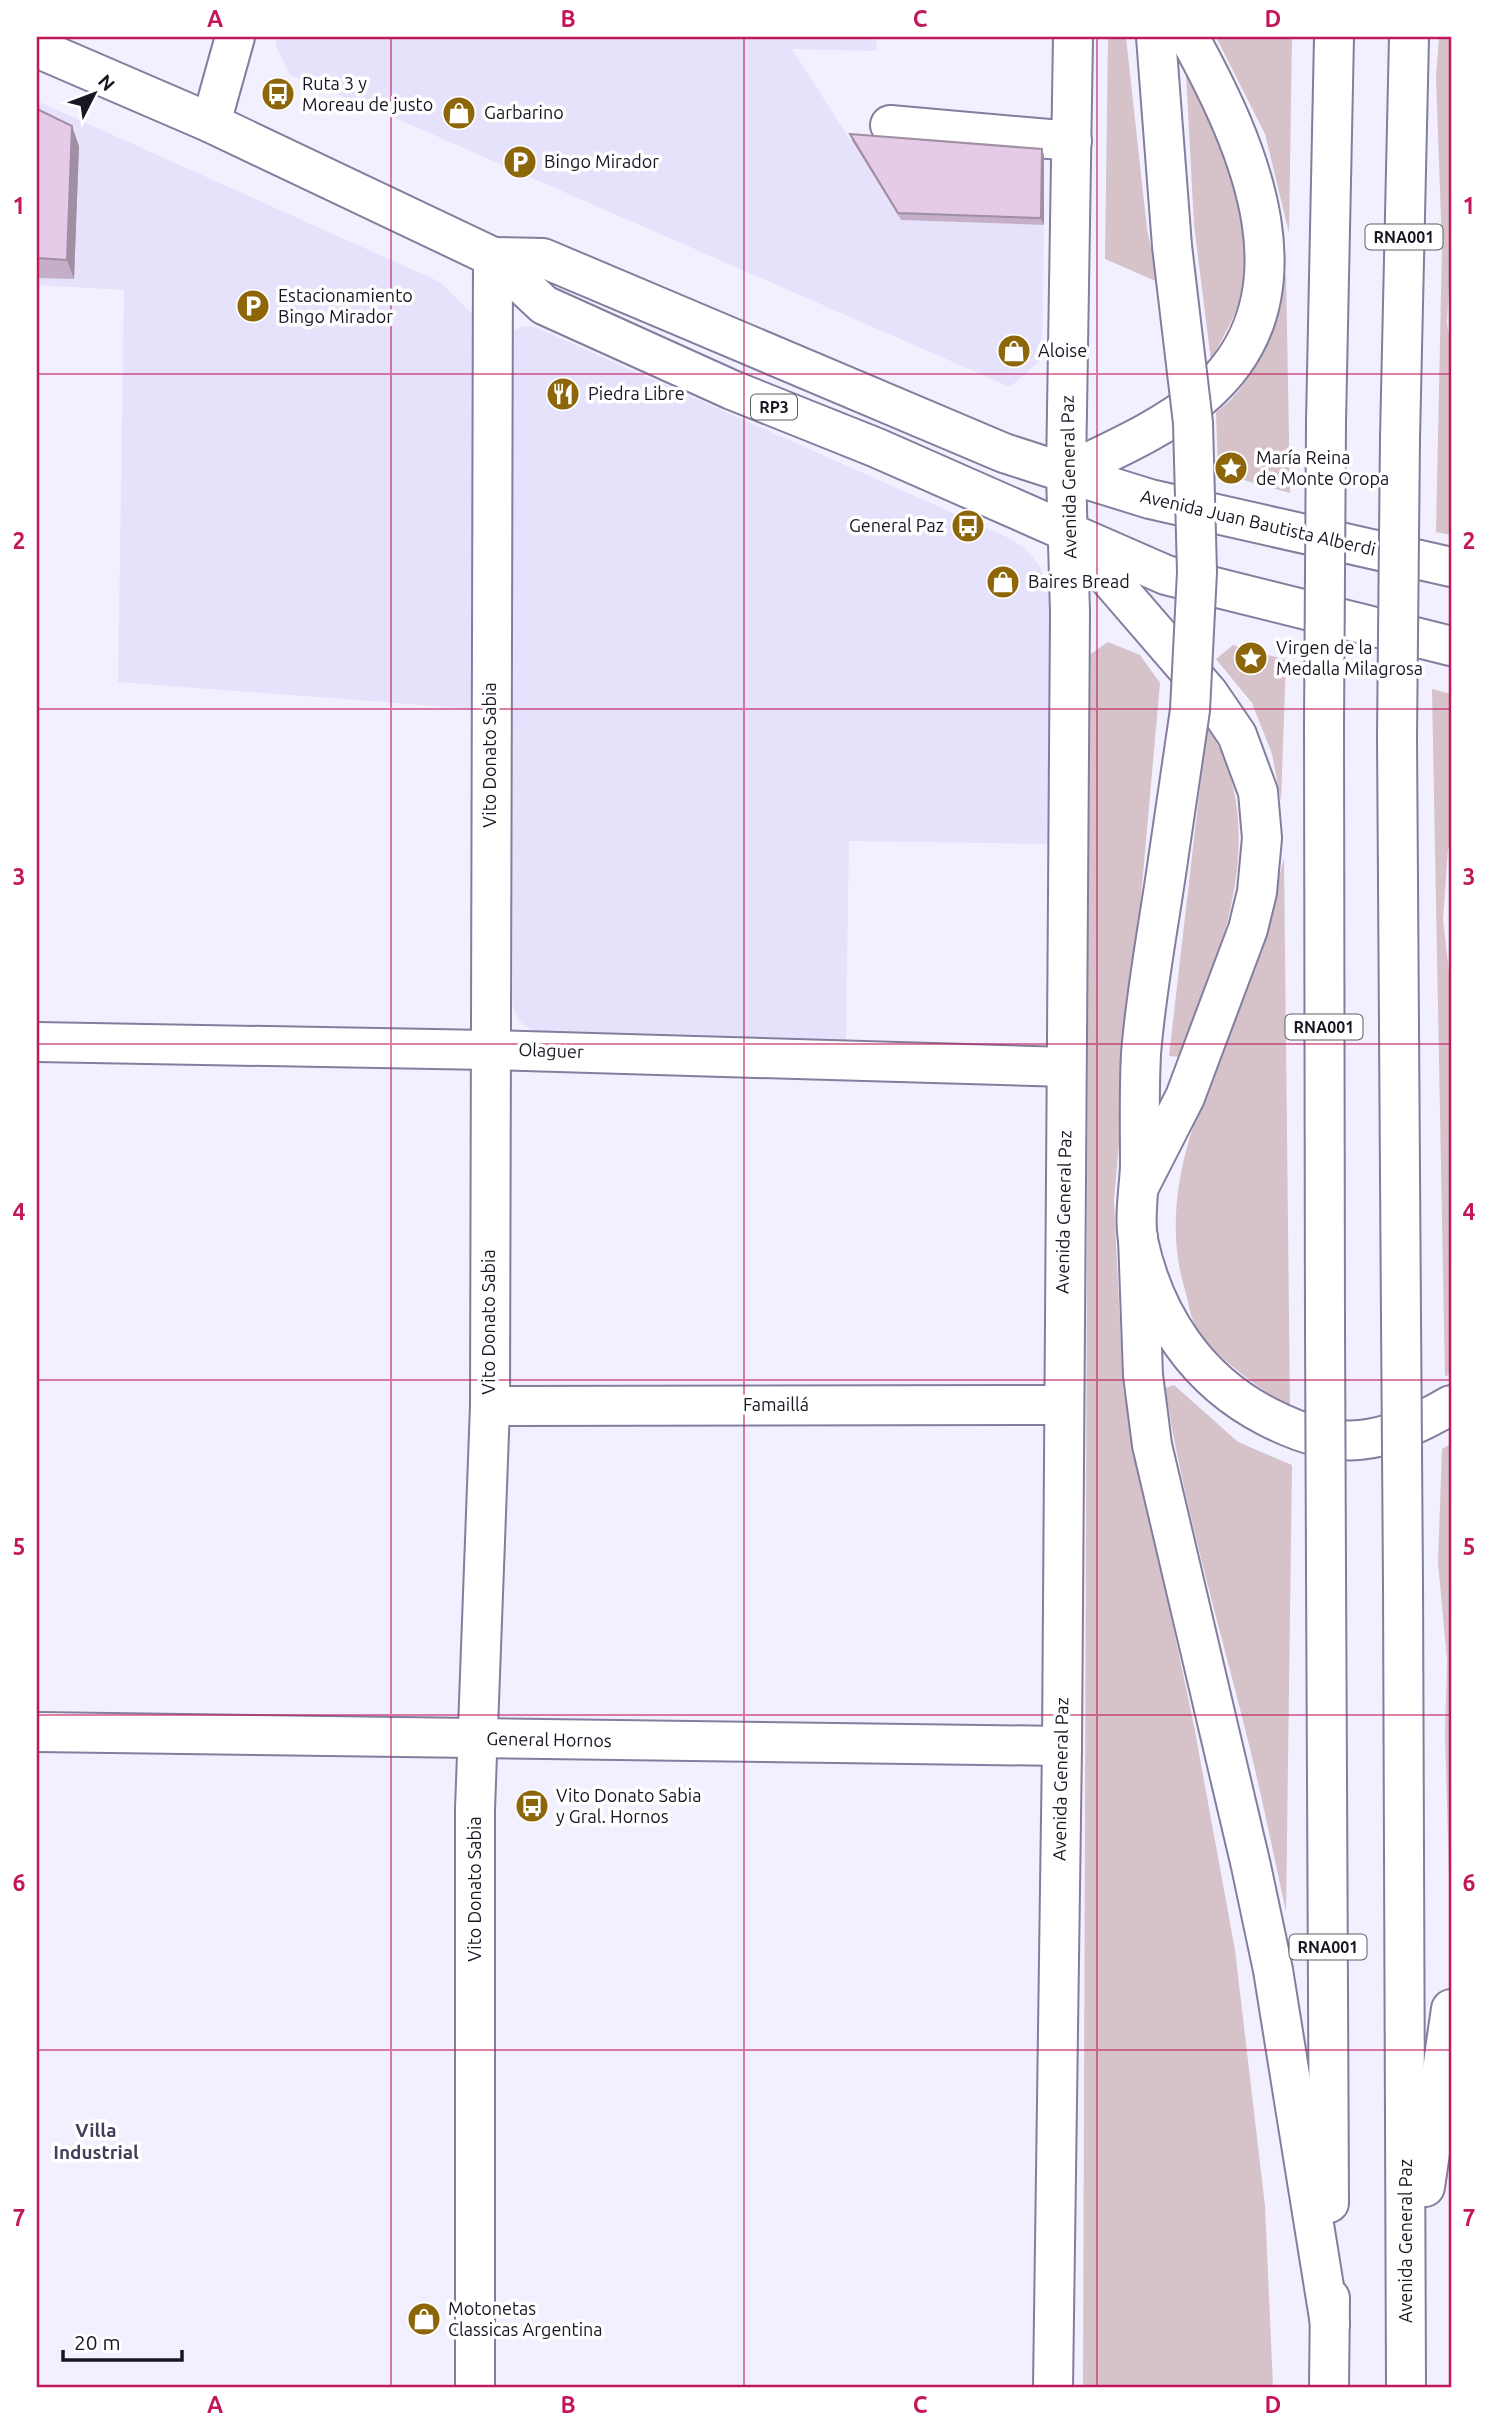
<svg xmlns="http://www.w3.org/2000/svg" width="1488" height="2424" font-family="Ubuntu,sans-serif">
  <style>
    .built { fill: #e6e2fc }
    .green { fill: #d6c2c9 }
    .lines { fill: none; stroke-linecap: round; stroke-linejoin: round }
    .minor-casing { stroke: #837d9e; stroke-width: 42 }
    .major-casing { stroke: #837d9e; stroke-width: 42 }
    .highway-casing { stroke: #837d9e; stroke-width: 42 }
    .minor { stroke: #fff; stroke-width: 38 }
    .major { stroke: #fff; stroke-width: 38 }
    .highway { stroke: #fff; stroke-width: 38 }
    .major-bridge-casing { stroke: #837d9e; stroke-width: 42; stroke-linecap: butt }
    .highway-bridge-casing { stroke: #837d9e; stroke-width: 42; stroke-linecap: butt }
    .major-bridge { stroke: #fff; stroke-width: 38 }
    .highway-bridge { stroke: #fff; stroke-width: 38 }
    .wall { fill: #c5afc8 }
    .shaded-wall { fill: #a08ea2 }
    .building { fill: #e5cbe8; stroke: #a08ea2; stroke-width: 2 }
    .grid { fill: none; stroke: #c2185b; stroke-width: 2; stroke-opacity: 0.55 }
    .labels { text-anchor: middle; stroke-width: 7; stroke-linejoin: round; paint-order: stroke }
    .shield { fill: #fff; stroke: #5e5c65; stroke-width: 2 }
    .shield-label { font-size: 16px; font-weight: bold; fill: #191623 }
    .poi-label { font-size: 18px; fill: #191623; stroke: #fff; text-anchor: start }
    .street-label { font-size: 18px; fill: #191623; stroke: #fff }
    .neighbourhood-label { font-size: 19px; font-weight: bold; fill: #443f5c; stroke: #fff }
    .neatline { fill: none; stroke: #c2185b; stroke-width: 2.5 }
    .grid-label { font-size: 23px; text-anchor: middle; font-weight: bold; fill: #c2185b }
  </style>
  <rect width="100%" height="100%" fill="#f2f0ff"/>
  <!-- built -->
  <g class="built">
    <polygon points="277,37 877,37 876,51 792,49 901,220 1044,225 1042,359 1010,387 372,108 290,75 275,44"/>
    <polygon points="37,101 440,282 472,314 478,335 475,709 118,682 124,290 37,285"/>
    <polygon points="533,326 1009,538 1026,549 1041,568 1051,605 1048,844 849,841 846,1040 541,1038 518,1020 513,1006 508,347 511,333 520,327"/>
  </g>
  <!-- green -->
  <g class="green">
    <polygon points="1108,37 1126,37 1147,229 1158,282 1105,259"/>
    <polygon points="1216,37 1292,37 1289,233 1265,134"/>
    <polygon points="1439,37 1451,37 1451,250 1447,323 1451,346 1451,535 1436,532 1442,246 1436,77"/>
    <path d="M1185,55C1213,122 1268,224 1242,297C1234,319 1221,340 1211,361L1194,225Z"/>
    <path d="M1286,274L1290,493L1218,473L1216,412C1260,381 1270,324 1286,274Z"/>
    <polygon points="1108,642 1140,655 1160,683 1114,1200 1123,1388 1194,1726 1235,1950 1265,2206 1273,2387 1083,2387 1089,655"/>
    <polygon points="1233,645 1286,660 1281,801 1272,754 1252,703 1216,659"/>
    <polygon points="1432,689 1451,694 1451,841 1448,849 1443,919 1451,990 1451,1373 1445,1377"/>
    <path d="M1207,726C1274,828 1220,956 1181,1057L1169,1056Z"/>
    <path d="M1284,858L1290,1409C1260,1387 1214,1358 1195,1325C1190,1315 1188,1300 1185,1290C1151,1178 1219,1068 1255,966C1268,931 1275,894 1284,858Z"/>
    <path d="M1174,1385L1238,1442L1292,1465L1286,1912C1275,1862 1265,1811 1253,1761C1223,1636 1185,1515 1165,1388Z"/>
    <polygon points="1451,1444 1451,1860 1449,1874 1445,1734 1447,1660 1438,1563 1442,1449"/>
  </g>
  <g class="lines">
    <defs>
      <g id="minor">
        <polyline points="211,123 235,37"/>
        <polyline points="890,125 1072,141"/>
        <polyline points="37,1042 488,1050 1066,1067"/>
        <polyline points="490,1406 1062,1405"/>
        <polyline points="37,1732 1062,1746"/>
        <polyline points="475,2387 475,1809 490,1406 493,257"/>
        <polyline points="1053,2387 1062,1746 1070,612 1066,473 1073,37"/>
      </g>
      <g id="major">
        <polyline points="1156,37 1172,246"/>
        <polyline points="1066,473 1150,499 1451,567"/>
        <polyline points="1070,533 1166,575 1451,646"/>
        <path d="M1168,860C1159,924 1146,990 1141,1054C1139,1091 1140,1129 1140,1166C1139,1189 1134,1217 1138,1240C1154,1316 1197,1381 1268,1417C1340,1454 1382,1445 1451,1405"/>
      </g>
      <g id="highway">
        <polyline points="37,48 211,123 493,257 544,305 732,390 877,448 1070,533 1209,694 1237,735 1258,792 1262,838 1257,892 1248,929 1185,1097 1139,1187"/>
        <path d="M493,257L543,258L1004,453L1066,473C1111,451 1161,430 1201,397C1318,299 1249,146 1189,37"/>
        <polyline points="1326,422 1334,37"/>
        <polyline points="1400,438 1409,37"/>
        <polyline points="1324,726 1325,1327"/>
        <polyline points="1397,737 1401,1318"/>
        <polyline points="1138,1237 1143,1375 1152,1445 1251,1866 1273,1970 1330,2324"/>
        <polyline points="1326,1569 1329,2203"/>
        <polyline points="1403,1584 1406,2387"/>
        <polyline points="1425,2187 1451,2009"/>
        <polyline points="1329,2387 1330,2298"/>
      </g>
    </defs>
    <!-- minor casing -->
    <use href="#minor" class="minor-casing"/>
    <!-- major casing -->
    <use href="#major" class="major-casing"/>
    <!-- highway casing -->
    <use href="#highway" class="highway-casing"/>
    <!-- minor -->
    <use href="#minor" class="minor"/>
    <!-- major -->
    <use href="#major" class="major"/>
    <!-- highway -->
    <use href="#highway" class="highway"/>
    <defs>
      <polyline id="major-bridge" points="1168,860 1190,710 1197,572 1193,423 1172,246"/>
      <g id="highway-bridge">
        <polyline points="1324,726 1326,422"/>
        <polyline points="1397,737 1400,438"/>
        <polyline points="1401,1318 1403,1584"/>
        <polyline points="1325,1327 1326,1569"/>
      </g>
    </defs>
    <!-- major-bridge casing -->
    <use href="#major-bridge" class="major-bridge-casing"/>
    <!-- highway-bridge casing -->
    <use href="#highway-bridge" class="highway-bridge-casing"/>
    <!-- major-bridge -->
    <use href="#major-bridge" class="major-bridge"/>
    <!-- highway-bridge -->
    <use href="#highway-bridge" class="highway-bridge"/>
  </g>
  <!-- wall -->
  <g class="wall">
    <polygon points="37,109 79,146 74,279 37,278"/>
    <polygon points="850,134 1042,149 1044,156 1044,225 901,220 852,141"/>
  </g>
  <!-- shaded-wall -->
  <g class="shaded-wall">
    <polygon points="72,126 79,146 74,279 67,260"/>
    <polygon points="1042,149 1044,156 1044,225 1041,218"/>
  </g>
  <!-- building -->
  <g class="building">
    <polygon points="37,109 72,126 67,260 37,258"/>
    <polygon points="850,134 1042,149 1041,218 898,213"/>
  </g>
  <!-- grid -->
  <path class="grid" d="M391,37V2387M744,37V2387M1097,37V2387M37,374H1451M37,709H1451M37,1044H1451M37,1380H1451M37,1715H1451M37,2050H1451"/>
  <!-- icons -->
  <defs>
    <symbol id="bus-disc" viewBox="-11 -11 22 22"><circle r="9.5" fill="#8d6609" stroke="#fff"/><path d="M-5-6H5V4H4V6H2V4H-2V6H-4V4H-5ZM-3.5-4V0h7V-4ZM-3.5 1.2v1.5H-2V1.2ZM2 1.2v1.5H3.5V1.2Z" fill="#fff"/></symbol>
    <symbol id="shop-disc" viewBox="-11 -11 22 22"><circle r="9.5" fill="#8d6609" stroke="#fff"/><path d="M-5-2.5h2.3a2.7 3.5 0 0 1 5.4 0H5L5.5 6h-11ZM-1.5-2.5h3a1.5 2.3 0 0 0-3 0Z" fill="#fff"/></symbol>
    <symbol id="parking-disc" viewBox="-11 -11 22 22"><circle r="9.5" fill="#8d6609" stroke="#fff"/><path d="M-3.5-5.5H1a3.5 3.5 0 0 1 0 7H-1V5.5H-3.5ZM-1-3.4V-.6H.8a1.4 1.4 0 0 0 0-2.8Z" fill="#fff"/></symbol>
    <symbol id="restaurant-disc" viewBox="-11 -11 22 22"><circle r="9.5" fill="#8d6609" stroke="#fff"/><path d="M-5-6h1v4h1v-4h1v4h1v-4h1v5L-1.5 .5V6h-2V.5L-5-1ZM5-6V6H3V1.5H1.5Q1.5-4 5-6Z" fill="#fff"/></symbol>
    <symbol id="sight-disc" viewBox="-11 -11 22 22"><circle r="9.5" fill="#8d6609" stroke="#fff"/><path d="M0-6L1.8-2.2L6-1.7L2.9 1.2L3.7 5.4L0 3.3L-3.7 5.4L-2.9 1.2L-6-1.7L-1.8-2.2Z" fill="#fff"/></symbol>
  </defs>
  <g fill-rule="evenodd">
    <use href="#bus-disc" x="259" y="75" width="38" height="38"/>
    <use href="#shop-disc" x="440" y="94" width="38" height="38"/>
    <use href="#parking-disc" x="501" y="143" width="38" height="38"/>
    <use href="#parking-disc" x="234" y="287" width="38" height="38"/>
    <use href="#shop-disc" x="995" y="332" width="38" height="38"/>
    <use href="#restaurant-disc" x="544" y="375" width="38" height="38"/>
    <use href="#sight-disc" x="1212" y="449" width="38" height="38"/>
    <use href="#bus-disc" x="949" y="507" width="38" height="38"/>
    <use href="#shop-disc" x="984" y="563" width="38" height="38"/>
    <use href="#sight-disc" x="1232" y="639" width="38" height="38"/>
    <use href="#bus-disc" x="513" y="1787" width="38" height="38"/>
    <use href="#shop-disc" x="405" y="2300" width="38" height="38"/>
  </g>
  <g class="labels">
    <!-- shield labels -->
    <g class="shield">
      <rect x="1365.5" y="224.5" width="77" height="25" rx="5"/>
      <rect x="751" y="394.5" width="46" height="25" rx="5"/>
      <rect x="1285.5" y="1014.5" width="77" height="25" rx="5"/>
      <rect x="1289.5" y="1934.5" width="77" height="25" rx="5"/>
    </g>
    <g class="shield-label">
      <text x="1404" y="243">RNA001</text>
      <text x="774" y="413">RP3</text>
      <text x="1324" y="1033">RNA001</text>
      <text x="1328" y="1953">RNA001</text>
    </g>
    <!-- poi labels -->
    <g class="poi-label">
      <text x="302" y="90">Ruta 3 y<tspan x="302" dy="21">Moreau de justo</tspan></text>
      <text x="484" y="119">Garbarino</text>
      <text x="544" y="168">Bingo Mirador</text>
      <text x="278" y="302">Estacionamiento<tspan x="278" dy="21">Bingo Mirador</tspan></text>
      <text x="1038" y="357">Aloise</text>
      <text x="588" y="400">Piedra Libre</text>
      <text x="1256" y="464">María Reina<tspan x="1256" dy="21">de Monte Oropa</tspan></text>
      <text x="944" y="532" text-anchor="end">General Paz</text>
      <text x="1028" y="588">Baires Bread</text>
      <text x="1276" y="654">Virgen de la<tspan x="1276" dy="21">Medalla Milagrosa</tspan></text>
      <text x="556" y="1802">Vito Donato Sabia<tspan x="556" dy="21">y Gral. Hornos</tspan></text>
      <text x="448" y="2315">Motonetas<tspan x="448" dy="21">Classicas Argentina</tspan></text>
    </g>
    <!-- street labels -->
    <g class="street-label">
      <text transform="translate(1069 477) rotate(-91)" y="6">Avenida General Paz</text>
      <text transform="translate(1258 523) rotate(13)" y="6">Avenida Juan Bautista Alberdi</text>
      <text transform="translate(490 755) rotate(-90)" y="6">Vito Donato Sabia</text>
      <text transform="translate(551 1051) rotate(2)" y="6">Olaguer</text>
      <text transform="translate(1064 1212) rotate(-89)" y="6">Avenida General Paz</text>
      <text transform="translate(489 1322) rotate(-90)" y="6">Vito Donato Sabia</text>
      <text x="776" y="1411">Famaillá</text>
      <text transform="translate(549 1740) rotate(1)" y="6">General Hornos</text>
      <text transform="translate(1061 1779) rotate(-89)" y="6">Avenida General Paz</text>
      <text transform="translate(475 1889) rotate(-90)" y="6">Vito Donato Sabia</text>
      <text transform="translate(1406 2241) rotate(-90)" y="6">Avenida General Paz</text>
    </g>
    <!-- neighbourhood labels -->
    <g class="neighbourhood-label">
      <text x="96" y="2137">Villa<tspan x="96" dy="22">Industrial</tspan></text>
    </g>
  </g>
  <!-- border -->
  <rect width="1488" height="2424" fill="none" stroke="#ffffff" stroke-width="77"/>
  <!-- north arrow -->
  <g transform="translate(94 94) rotate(48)" stroke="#ffffff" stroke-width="5" paint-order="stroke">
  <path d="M0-5L12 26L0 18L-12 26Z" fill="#191623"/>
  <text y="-10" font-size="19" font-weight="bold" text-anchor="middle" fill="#191623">N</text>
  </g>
  <!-- scale -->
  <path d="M63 2350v10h119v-10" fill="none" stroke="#191623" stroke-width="3.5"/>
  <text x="74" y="2350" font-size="21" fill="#191623" stroke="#ffffff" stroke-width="5" paint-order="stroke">20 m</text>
  <rect x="38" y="38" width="1412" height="2348" class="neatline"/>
  <g class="grid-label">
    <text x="215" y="27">A</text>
    <text x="568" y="27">B</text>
    <text x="920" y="27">C</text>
    <text x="1273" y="27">D</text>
    <text x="19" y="214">1</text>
    <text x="1469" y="214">1</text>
    <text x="19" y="549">2</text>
    <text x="1469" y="549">2</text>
    <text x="19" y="885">3</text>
    <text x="1469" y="885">3</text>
    <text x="19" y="1220">4</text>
    <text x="1469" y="1220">4</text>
    <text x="19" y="1555">5</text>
    <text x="1469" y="1555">5</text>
    <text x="19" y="1891">6</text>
    <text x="1469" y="1891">6</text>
    <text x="19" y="2226">7</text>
    <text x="1469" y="2226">7</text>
    <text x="215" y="2413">A</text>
    <text x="568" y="2413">B</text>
    <text x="920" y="2413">C</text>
    <text x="1273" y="2413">D</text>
  </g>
</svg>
